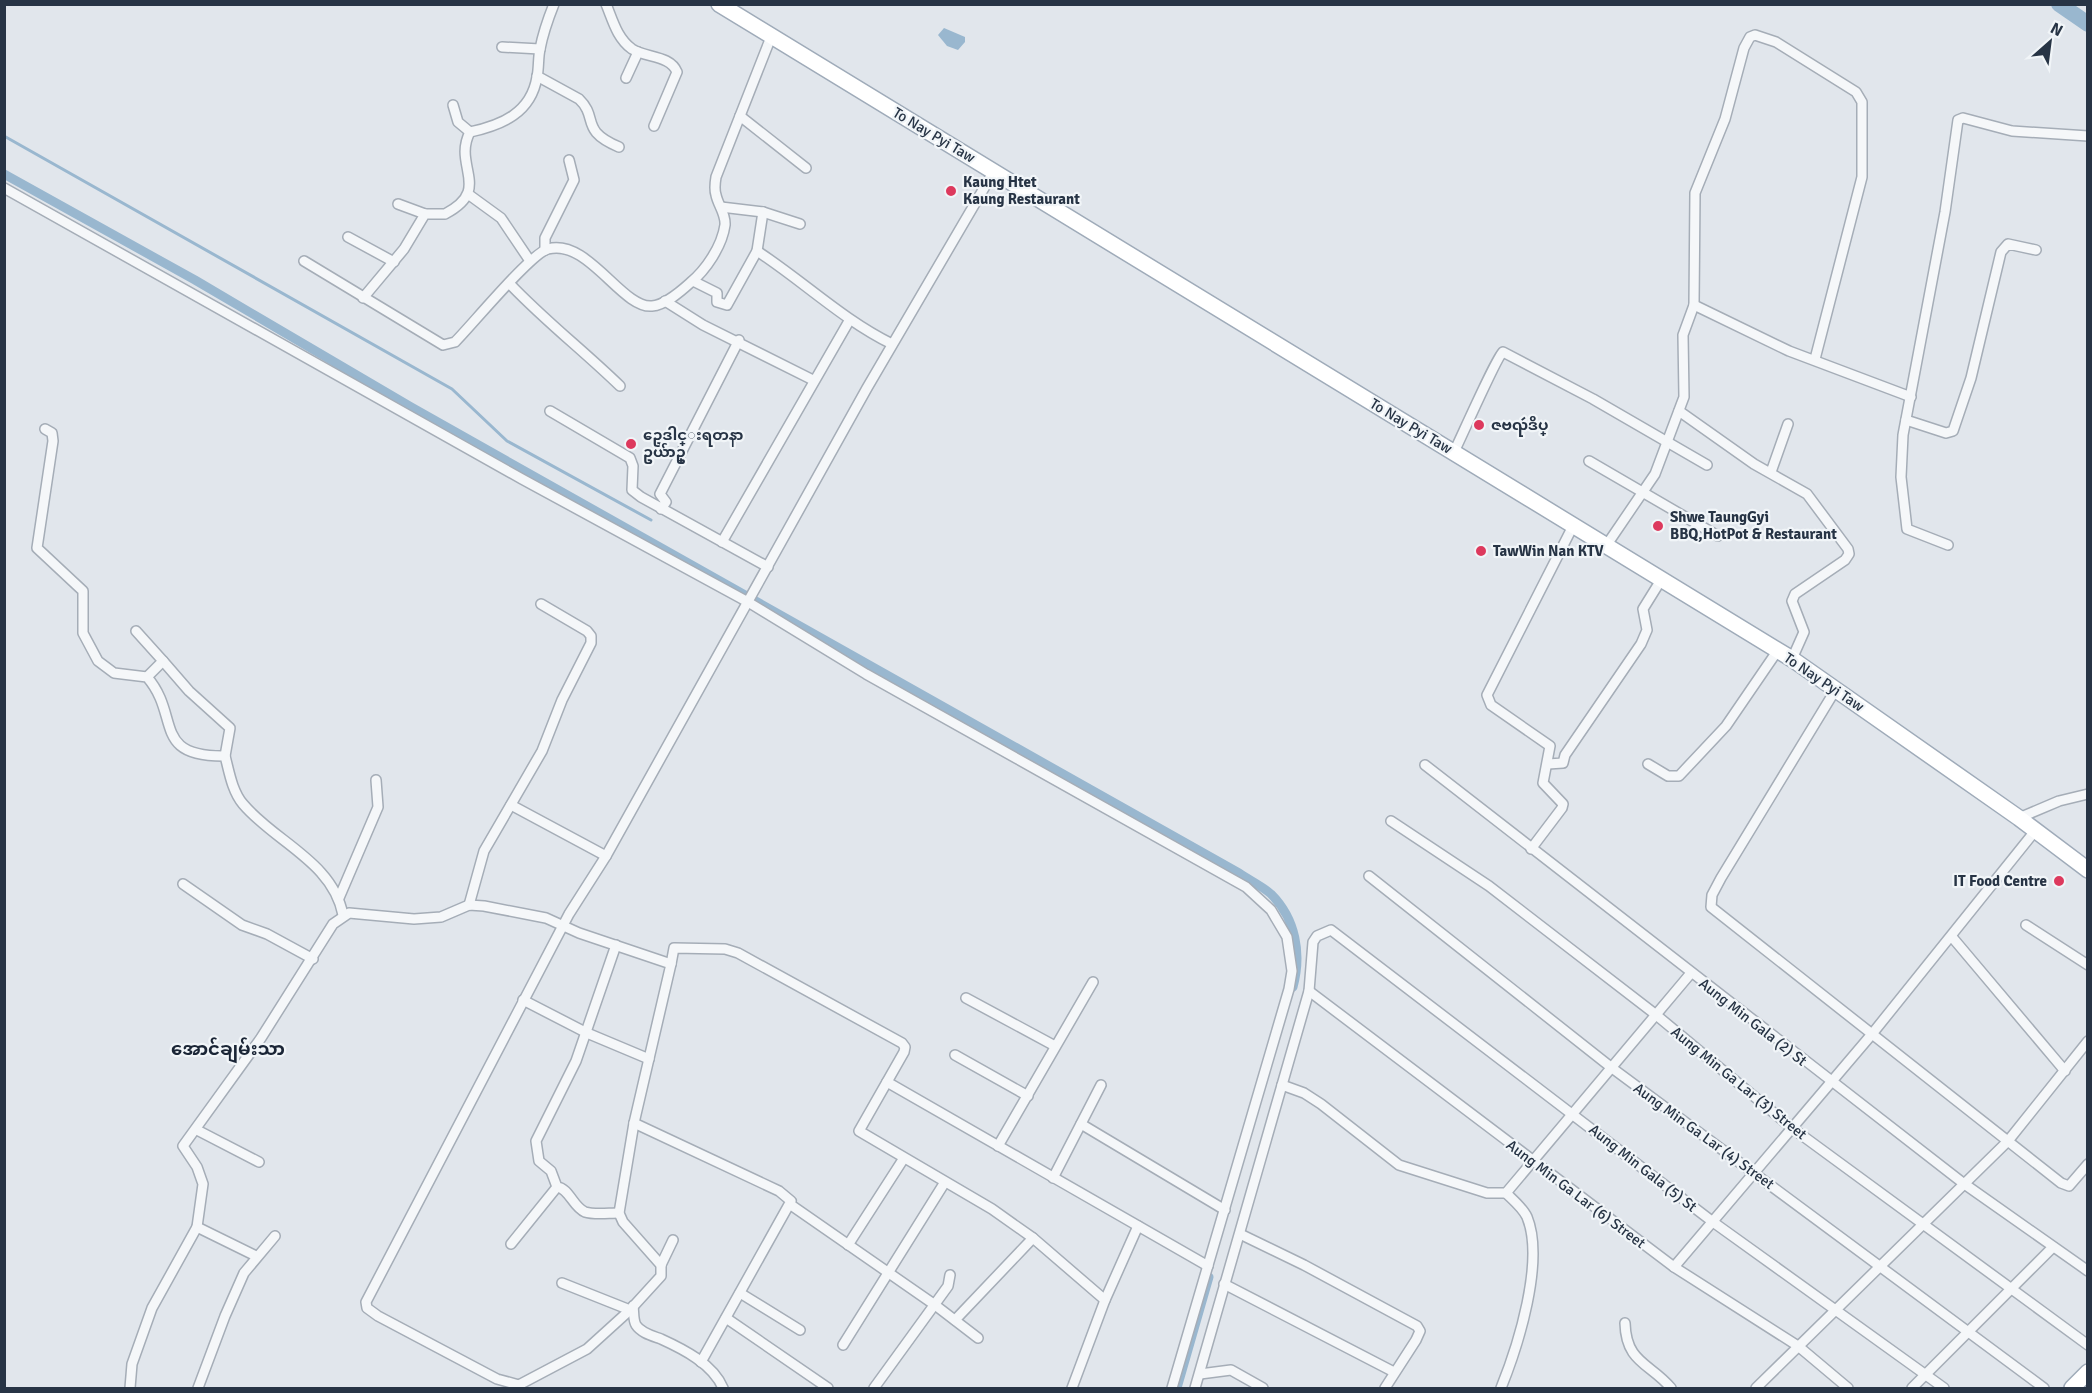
<svg xmlns="http://www.w3.org/2000/svg" width="2092" height="1393" font-family="Signika,'Noto Sans Myanmar',sans-serif">
  <style>
    .water { fill: #99b7cf }
    .lines { fill: none; stroke-linecap: round; stroke-linejoin: round }
    .stream { stroke: #99b7cf; stroke-width: 3 }
    .canal { stroke: #99b7cf; stroke-width: 9 }
    .river { stroke: #99b7cf; stroke-width: 16 }
    .street-casing { stroke: #a5adb7; stroke-width: 12 }
    .primary-casing { stroke: #9fabb9; stroke-width: 18 }
    .street { stroke: #f5f7f9; stroke-width: 9 }
    .primary { stroke: #fff; stroke-width: 15 }
    .poi-dot { fill: #dd395d; stroke: #f1f5f8; stroke-width: 2 }
    .labels { text-anchor: middle; stroke-width: 4.5; stroke-linejoin: round; paint-order: stroke }
    .street-label { font-size: 15px; fill: #273445; stroke: #f1f5f8 }
    .poi-label { font-size: 15px; font-weight: bold; fill: #273445; stroke: #f1f5f8; text-anchor: start }
    .quarter-label { font-size: 18px; font-weight: bold; fill: #1a2536; stroke: #f1f5f8 }
  </style>
  <rect width="100%" height="100%" fill="#e1e6ec"/>
  <!-- water -->
  <polygon class="water" points="944,28 965,37 965,42 958,50 947,46 938,35"/>
  <g class="lines">
    <!-- stream -->
    <polyline class="stream" points="4,136 452,389 507,441 651,520"/>
    <!-- canal -->
    <g class="canal">
      <path d="M4,174L195,280L411,407L1239,873C1249,880 1262,886 1271,894C1296,919 1302,954 1293,987"/>
      <polyline points="1177,1388 1209,1277"/>
    </g>
    <!-- river -->
    <polyline class="river" points="2059,4 2088,24"/>
    <defs>
      <g id="street">
        <path d="M606,4C613,21 617,38 632,49C646,58 670,55 677,72L654,126"/>
        <polyline points="502,47 540,49"/>
        <path d="M537,76L579,99C599,118 579,130 619,147"/>
        <polyline points="626,78 638,52"/>
        <polyline points="453,105 458,122 470,132"/>
        <polyline points="740,116 806,168"/>
        <polyline points="4,188 522,479 748,602 866,674 1246,887 1271,910 1287,937 1292,971 1289,989 1172,1388"/>
        <polyline points="468,194 501,218 530,261"/>
        <polyline points="398,204 425,214"/>
        <polyline points="721,207 763,212 800,224"/>
        <polyline points="348,237 394,262"/>
        <polyline points="545,250 545,238 574,180 569,160"/>
        <path d="M757,251C803,281 843,320 892,344"/>
        <path d="M304,261L443,345L455,342C472,325 531,253 548,249C588,238 622,309 652,306C665,305 680,292 690,283C706,270 722,246 725,225C726,214 718,205 716,195C714,189 715,183 716,177L771,37"/>
        <polyline points="693,281 717,293 717,302 727,305 757,251 763,212"/>
        <path d="M509,283C544,320 584,351 620,386"/>
        <path d="M363,298L404,249L425,214H445C493,189 452,166 470,132C502,125 531,113 537,77C539,68 538,58 540,49C543,33 548,19 554,4"/>
        <polyline points="665,301 703,325 813,380"/>
        <polyline points="1694,305 1789,351 1911,397"/>
        <polyline points="550,411 630,458 633,466 632,490 641,497 768,567"/>
        <polyline points="1679,411 1754,464 1807,494 1848,549 1849,554 1845,560 1795,594 1792,601 1804,632 1792,659"/>
        <polyline points="1906,420 1946,433 1953,431 1971,378 2001,252 2008,244 2036,250"/>
        <path d="M45,429L52,433L53,441L37,548L83,591V633L98,661L114,673L147,677C181,716 151,757 225,756C229,771 232,791 243,804C275,842 333,862 343,915"/>
        <path d="M1454,452C1461,438 1497,356 1503,352L1593,399L1707,465"/>
        <polyline points="1589,461 1718,536"/>
        <polyline points="1771,472 1788,424"/>
        <polyline points="661,509 666,502 660,494 739,340"/>
        <polyline points="722,542 849,321"/>
        <polyline points="1948,545 1907,529 1901,477 1903,435 1945,212 1958,120 1963,118 2012,131 2088,136"/>
        <polyline points="1606,546 1655,474 1684,397 1683,335 1694,305 1695,193 1725,119 1744,48 1750,37 1755,35 1776,42 1856,92 1862,102 1862,177 1815,359"/>
        <polyline points="136,631 163,661 147,677"/>
        <polyline points="163,661 189,691 230,728 225,756"/>
        <polyline points="1836,689 1721,878 1712,895 1711,907 2061,1183 2069,1186 2088,1164"/>
        <polyline points="1548,764 1563,763 1565,755 1641,644 1647,630 1643,609 1661,580"/>
        <polyline points="1648,764 1668,776 1679,776 1726,726 1778,650"/>
        <polyline points="1425,765 1963,1183 2088,1271"/>
        <polyline points="511,805 606,856"/>
        <polyline points="2019,818 2059,801 2088,794"/>
        <polyline points="1391,821 1489,886 1655,1014 1792,1128 2088,1345"/>
        <polyline points="1531,849 1562,808 1563,804 1543,783 1550,746 1491,705 1487,695 1573,526"/>
        <polyline points="1369,876 1612,1068 2044,1388"/>
        <polyline points="183,884 242,925 267,934 313,959"/>
        <polyline points="339,898 378,807 376,780"/>
        <polyline points="469,905 484,851 542,751 562,700 591,643 591,636 587,631 541,604"/>
        <polyline points="2026,925 2088,965"/>
        <polyline points="1952,937 2065,1071"/>
        <path d="M616,945L576,1061L536,1141L539,1161L551,1171L557,1187C569,1188 573,1207 585,1212C594,1215 608,1213 619,1213"/>
        <polyline points="671,964 674,948 725,949 738,953 902,1043 905,1047 904,1052 859,1131 992,1209 1033,1238 1105,1300"/>
        <polyline points="1309,991 1674,1267 1798,1346 1848,1388"/>
        <polyline points="966,998 1055,1046"/>
        <polyline points="523,1000 587,1033 649,1059"/>
        <polyline points="955,1055 1028,1096"/>
        <polyline points="887,1082 1208,1266"/>
        <polyline points="1282,1085 1304,1093 1321,1104 1399,1165 1487,1193 1506,1193 1691,973"/>
        <polyline points="634,1123 779,1191 791,1201 701,1362"/>
        <polyline points="1081,1124 1225,1210"/>
        <polyline points="197,1130 259,1162"/>
        <polyline points="998,1146 1093,982"/>
        <polyline points="1053,1178 1101,1085"/>
        <polyline points="791,1205 935,1305 978,1338"/>
        <polyline points="197,1227 256,1256"/>
        <polyline points="1240,1234 1304,1265 1417,1326 1420,1331 1416,1340 1385,1388"/>
        <polyline points="511,1244 557,1187"/>
        <polyline points="848,1245 904,1158"/>
        <polyline points="661,1265 673,1240"/>
        <polyline points="1674,1267 1872,1034 2035,831"/>
        <polyline points="562,1283 630,1310"/>
        <polyline points="1224,1284 1394,1372"/>
        <polyline points="740,1293 800,1330"/>
        <path d="M633,1306C634,1312 633,1320 636,1325C641,1333 653,1336 661,1339C683,1349 713,1364 723,1388"/>
        <polyline points="726,1318 828,1388"/>
        <polyline points="955,1320 1033,1238"/>
        <path d="M1625,1323C1626,1363 1650,1363 1671,1388"/>
        <polyline points="843,1345 945,1182"/>
        <polyline points="1200,1374 1231,1370 1263,1388"/>
        <polyline points="519,1385 497,1379 378,1316 367,1308 366,1302 569,914 606,856 867,388 994,171"/>
        <polyline points="130,1388 132,1364 152,1308 197,1227 203,1184 197,1167 183,1146 261,1038 333,924 349,913 414,919 441,917 469,905 484,906 546,918 579,933 671,964 634,1123 619,1213 623,1222 661,1265 661,1276 630,1310 587,1349 515,1387"/>
        <polyline points="198,1388 225,1316 244,1273 275,1236"/>
        <polyline points="874,1388 948,1286 950,1275"/>
        <polyline points="1072,1388 1105,1300 1138,1226"/>
        <polyline points="1195,1388 1309,991 1313,942 1317,936 1331,930 1713,1222 1944,1388"/>
        <path d="M1501,1388C1518,1346 1545,1261 1527,1217C1523,1208 1513,1200 1506,1193"/>
        <polyline points="1756,1388 2008,1141 2088,1041"/>
        <polyline points="1912,1388 2053,1247"/>
      </g>
      <g id="primary">
        <polyline points="719,4 1792,659 2019,818 2088,870"/>
        <polyline points="2072,1388 2088,1372"/>
      </g>
    </defs>
    <!-- street casing -->
    <use href="#street" class="street-casing"/>
    <!-- primary casing -->
    <use href="#primary" class="primary-casing"/>
    <!-- street -->
    <use href="#street" class="street"/>
    <!-- primary -->
    <use href="#primary" class="primary"/>
  </g>
  <!-- markers -->
  <g class="poi-dot">
    <circle cx="951" cy="191" r="6"/>
    <circle cx="1479" cy="425" r="6"/>
    <circle cx="631" cy="444" r="6"/>
    <circle cx="1658" cy="526" r="6"/>
    <circle cx="1481" cy="551" r="6"/>
    <circle cx="2059" cy="881" r="6"/>
  </g>
  <g class="labels">
    <!-- street labels -->
    <g class="street-label">
      <text transform="translate(934 135) rotate(31)" y="5">To Nay Pyi Taw</text>
      <text transform="translate(1411 426) rotate(31)" y="5">To Nay Pyi Taw</text>
      <text transform="translate(1824 682) rotate(34)" y="5">To Nay Pyi Taw</text>
      <text transform="translate(1753 1022) rotate(38)" y="5">Aung Min Gala (2) St</text>
      <text transform="translate(1739 1083) rotate(39)" y="5">Aung Min Ga Lar (3) Street</text>
      <text transform="translate(1704 1136) rotate(36)" y="5">Aung Min Ga Lar (4) Street</text>
      <text transform="translate(1643 1168) rotate(38)" y="5">Aung Min Gala (5) St</text>
      <text transform="translate(1576 1194) rotate(37)" y="5">Aung Min Ga Lar (6) Street</text>
    </g>
    <!-- poi labels -->
    <g class="poi-label">
      <text x="963" y="187">Kaung Htet<tspan x="963" dy="17">Kaung Restaurant</tspan></text>
      <text x="1491" y="430">ဇဗၺဴဒိပ္</text>
      <text x="643" y="440">ဥေဒါင္းရတနာ<tspan x="643" dy="17">ဥယ်ာဥ္</tspan></text>
      <text x="1670" y="522">Shwe TaungGyi<tspan x="1670" dy="17">BBQ,HotPot &amp; Restaurant</tspan></text>
      <text x="1493" y="556">TawWin Nan KTV</text>
      <text x="2047" y="886" text-anchor="end">IT Food Centre</text>
    </g>
    <!-- quarter labels -->
    <g class="quarter-label">
      <text x="228" y="1055">အောင်ချမ်းသာ</text>
    </g>
  </g>
  <!-- border -->
  <rect width="2092" height="1393" fill="none" stroke="#273445" stroke-width="12"/>
  <!-- north arrow -->
  <g transform="translate(2050 42) rotate(28)" stroke="#f1f5f8" stroke-width="4.5" paint-order="stroke">
  <path d="M0-4.5L10 22L0 15L-10 22Z" fill="#273445"/>
  <text y="-9" font-size="16" font-weight="bold" text-anchor="middle" fill="#273445">N</text>
  </g>
</svg>
